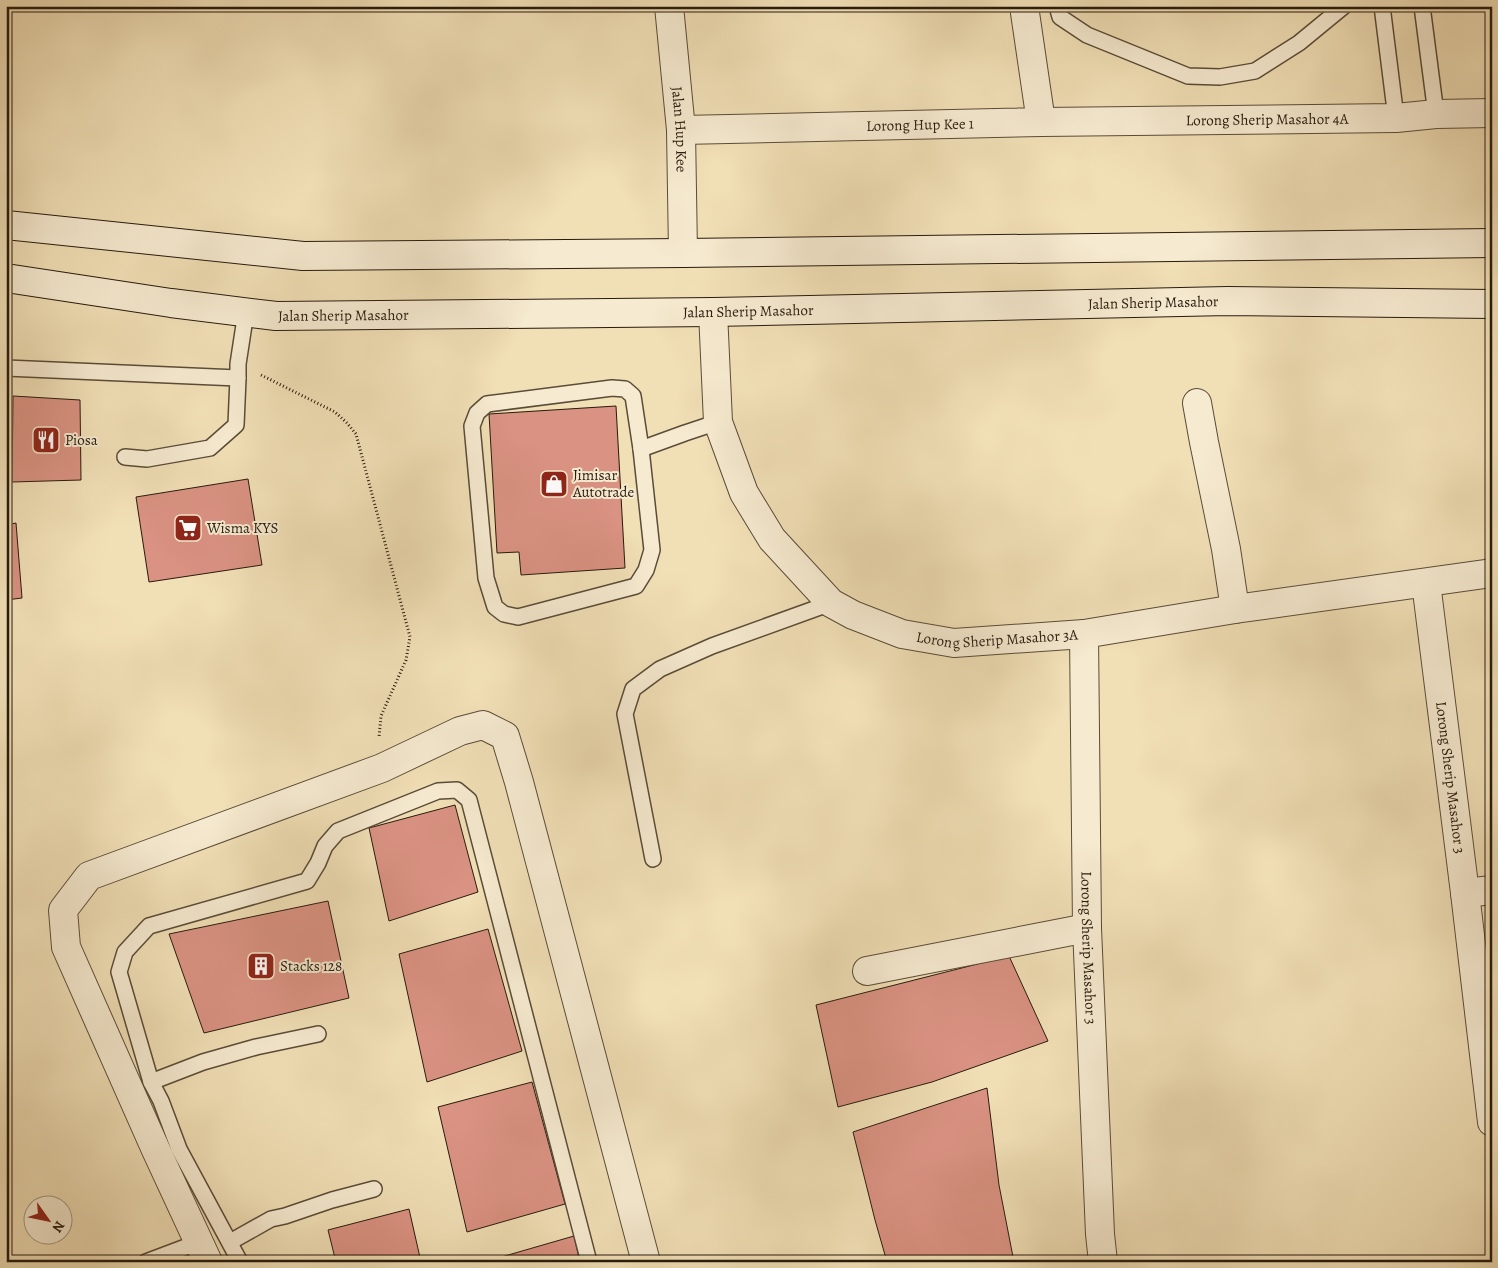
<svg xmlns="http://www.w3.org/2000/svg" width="1498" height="1268" font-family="Alegreya,serif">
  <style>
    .building { fill: #da9282; stroke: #271b0e }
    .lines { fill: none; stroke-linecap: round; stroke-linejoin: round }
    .service-casing { stroke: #5a4c38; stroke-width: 18 }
    .minor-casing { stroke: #5a4c38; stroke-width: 30 }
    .secondary-casing { stroke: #271b0e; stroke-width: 30 }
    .path { stroke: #271b0e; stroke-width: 3; stroke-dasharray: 1 2.5; stroke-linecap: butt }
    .service { stroke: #f6ead0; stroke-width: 15 }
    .minor { stroke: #f6ead0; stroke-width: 28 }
    .secondary { stroke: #f6ead0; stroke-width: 28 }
    .labels { text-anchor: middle; stroke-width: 4; stroke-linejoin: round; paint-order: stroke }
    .street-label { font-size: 15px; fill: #271b0e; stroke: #f6ead0 }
    .poi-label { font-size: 15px; fill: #271b0e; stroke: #f6ead0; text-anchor: start }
  </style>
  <rect width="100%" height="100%" fill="#f1dfb6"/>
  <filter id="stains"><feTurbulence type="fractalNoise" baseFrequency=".004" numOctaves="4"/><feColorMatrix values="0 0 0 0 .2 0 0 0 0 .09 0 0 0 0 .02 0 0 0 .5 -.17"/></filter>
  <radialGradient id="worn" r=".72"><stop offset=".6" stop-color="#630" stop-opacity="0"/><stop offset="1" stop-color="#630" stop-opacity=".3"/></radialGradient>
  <!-- building -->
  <g class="building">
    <polygon points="13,396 80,400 81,480 12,482"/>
    <polygon points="616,406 625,568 521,575 519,552 497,553 489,414"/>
    <polygon points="248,479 262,565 149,582 136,497"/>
    <polygon points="16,523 22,598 6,600 6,525"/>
    <polygon points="455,805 478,892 389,921 369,828"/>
    <polygon points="328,901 349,998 204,1033 169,934"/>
    <polygon points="488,929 522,1051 427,1082 399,954"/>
    <polygon points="1009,956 1048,1041 932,1082 838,1107 816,1005"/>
    <polygon points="532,1082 565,1204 467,1232 438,1107"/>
    <polygon points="987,1088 999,1185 1014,1262 887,1262 875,1220 853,1132"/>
    <polygon points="409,1209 421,1262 336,1262 328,1230"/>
    <polygon points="574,1236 580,1262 484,1262"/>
  </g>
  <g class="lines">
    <defs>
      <g id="service">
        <polyline points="1057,6 1060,17 1087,35 1188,76 1220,77 1255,71 1299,43 1344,6"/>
        <polyline points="1382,6 1396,118"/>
        <polyline points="1422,6 1436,114"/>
        <polyline points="6,368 238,378 238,364 246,312"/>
        <polygon points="612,388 625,389 633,396 641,449 652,550 646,570 636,586 518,617 504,614 495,607 486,578 472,426 477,413 487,404"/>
        <polyline points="641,449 685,433 718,422"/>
        <polyline points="125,457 147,459 210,448 236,425 238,378"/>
        <polyline points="653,859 625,714 633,689 660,669 712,646 831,603"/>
        <polyline points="151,1082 203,1062 256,1047 318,1034"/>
        <polyline points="230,1242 271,1219 285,1216 332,1200 374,1189"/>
        <polyline points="146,1262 199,1242"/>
        <polyline points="240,1262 179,1149 161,1101 151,1082 119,972 125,952 149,926 307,881 318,863 325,846 338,831 438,791 457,790 469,800 589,1262"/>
      </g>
      <g id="minor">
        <path id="s1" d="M669,6L681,130L683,253"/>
        <path id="s2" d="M1041,122L1396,118L1436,114L1492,113"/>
        <path id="s3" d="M681,130L1041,122L1024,6"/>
        <path id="s4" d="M713,312L718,422L744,493L772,539L831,603L853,615L902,634L954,643L1084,634L1235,609L1492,573"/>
        <polyline points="1197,403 1204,442 1226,549 1235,609"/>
        <path id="s5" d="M1426,583L1465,893L1492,1122"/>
        <path id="s6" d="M1084,634L1087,928L1100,1234L1103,1262"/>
        <polyline points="1465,893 1492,890"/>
        <polyline points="867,971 1087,928"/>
        <polyline points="208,1262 156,1150 66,947 63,910 89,876 382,768 460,731 483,725 505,736 519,782 646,1262"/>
      </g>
      <g id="secondary">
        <polyline points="6,225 303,256 683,253 1492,243"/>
        <path id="s7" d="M6,278L171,303L276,316L713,312L1228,301L1492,304"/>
      </g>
    </defs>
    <!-- service casing -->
    <use href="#service" class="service-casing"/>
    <!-- minor casing -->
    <use href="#minor" class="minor-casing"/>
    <!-- secondary casing -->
    <use href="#secondary" class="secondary-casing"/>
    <!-- path -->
    <polyline class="path" points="261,375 335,412 347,423 356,434 410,637 406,660 381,716 379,737"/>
    <!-- service -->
    <use href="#service" class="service"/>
    <!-- minor -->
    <use href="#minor" class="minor"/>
    <!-- secondary -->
    <use href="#secondary" class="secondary"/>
  </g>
  <!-- icons -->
  <defs>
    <symbol id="restaurant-square" viewBox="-11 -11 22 22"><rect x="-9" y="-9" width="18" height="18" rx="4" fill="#8f2418" stroke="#f6ead0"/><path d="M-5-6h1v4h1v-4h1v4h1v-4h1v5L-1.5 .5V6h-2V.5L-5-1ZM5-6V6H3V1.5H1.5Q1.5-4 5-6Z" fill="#fff"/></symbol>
    <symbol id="shop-square" viewBox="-11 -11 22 22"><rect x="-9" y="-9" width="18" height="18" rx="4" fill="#8f2418" stroke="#f6ead0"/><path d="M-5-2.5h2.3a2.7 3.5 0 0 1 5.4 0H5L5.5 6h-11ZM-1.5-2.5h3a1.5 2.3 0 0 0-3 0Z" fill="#fff"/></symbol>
    <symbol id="supermarket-square" viewBox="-11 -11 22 22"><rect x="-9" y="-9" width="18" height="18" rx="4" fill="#8f2418" stroke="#f6ead0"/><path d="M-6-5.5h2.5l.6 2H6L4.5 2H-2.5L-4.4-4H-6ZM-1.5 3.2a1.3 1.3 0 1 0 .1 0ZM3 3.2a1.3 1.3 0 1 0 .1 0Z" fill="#fff"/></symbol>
    <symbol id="building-square" viewBox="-11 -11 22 22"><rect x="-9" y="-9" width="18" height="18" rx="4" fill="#8f2418" stroke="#f6ead0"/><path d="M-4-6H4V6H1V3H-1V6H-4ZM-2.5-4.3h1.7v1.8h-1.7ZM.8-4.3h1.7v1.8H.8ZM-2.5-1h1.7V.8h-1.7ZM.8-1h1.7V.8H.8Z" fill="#fff"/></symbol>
  </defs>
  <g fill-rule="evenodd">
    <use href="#restaurant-square" x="30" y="424" width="32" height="32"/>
    <use href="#shop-square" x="538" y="468" width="32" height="32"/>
    <use href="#supermarket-square" x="172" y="512" width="32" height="32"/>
    <use href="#building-square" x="245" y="950" width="32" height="32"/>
  </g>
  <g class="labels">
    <!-- street labels -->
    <g class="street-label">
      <text dy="5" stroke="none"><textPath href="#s2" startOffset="226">Lorong Sherip Masahor 4A</textPath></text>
      <text dy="5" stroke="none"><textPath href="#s3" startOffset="239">Lorong Hup Kee 1</textPath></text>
      <text dy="5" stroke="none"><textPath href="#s1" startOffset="124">Jalan Hup Kee</textPath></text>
      <text dy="5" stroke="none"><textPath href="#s7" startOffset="1150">Jalan Sherip Masahor</textPath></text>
      <text dy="5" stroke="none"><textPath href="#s7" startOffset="745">Jalan Sherip Masahor</textPath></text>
      <text dy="5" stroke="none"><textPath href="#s7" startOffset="340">Jalan Sherip Masahor</textPath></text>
      <text dy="5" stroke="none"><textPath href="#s4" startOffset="500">Lorong Sherip Masahor 3A</textPath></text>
      <text dy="5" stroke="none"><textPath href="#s5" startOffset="196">Lorong Sherip Masahor 3</textPath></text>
      <text dy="5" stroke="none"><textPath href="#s6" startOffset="314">Lorong Sherip Masahor 3</textPath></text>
    </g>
    <!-- poi labels -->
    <g class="poi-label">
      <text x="65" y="445">Piosa</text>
      <text x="573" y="480">Jimisar<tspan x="573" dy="17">Autotrade</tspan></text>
      <text x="207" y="533">Wisma KYS</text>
      <text x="280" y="971">Stacks 128</text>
    </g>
  </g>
  <!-- margin -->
  <rect width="1498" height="1268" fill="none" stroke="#f1dfb6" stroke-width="25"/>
  <rect x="8" y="8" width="1483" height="1253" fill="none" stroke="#271b0e" stroke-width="2.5"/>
  <rect x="12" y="12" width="1473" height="1243" fill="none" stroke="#271b0e"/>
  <!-- north arrow -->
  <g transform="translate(48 1220) rotate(123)"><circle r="24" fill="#f6ead0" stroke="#a39782"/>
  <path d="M0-4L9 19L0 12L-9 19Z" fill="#8f2418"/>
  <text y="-8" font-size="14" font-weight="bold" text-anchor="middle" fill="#271b0e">N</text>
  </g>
  <rect width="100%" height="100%" filter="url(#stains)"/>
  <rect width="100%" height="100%" fill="url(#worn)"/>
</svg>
